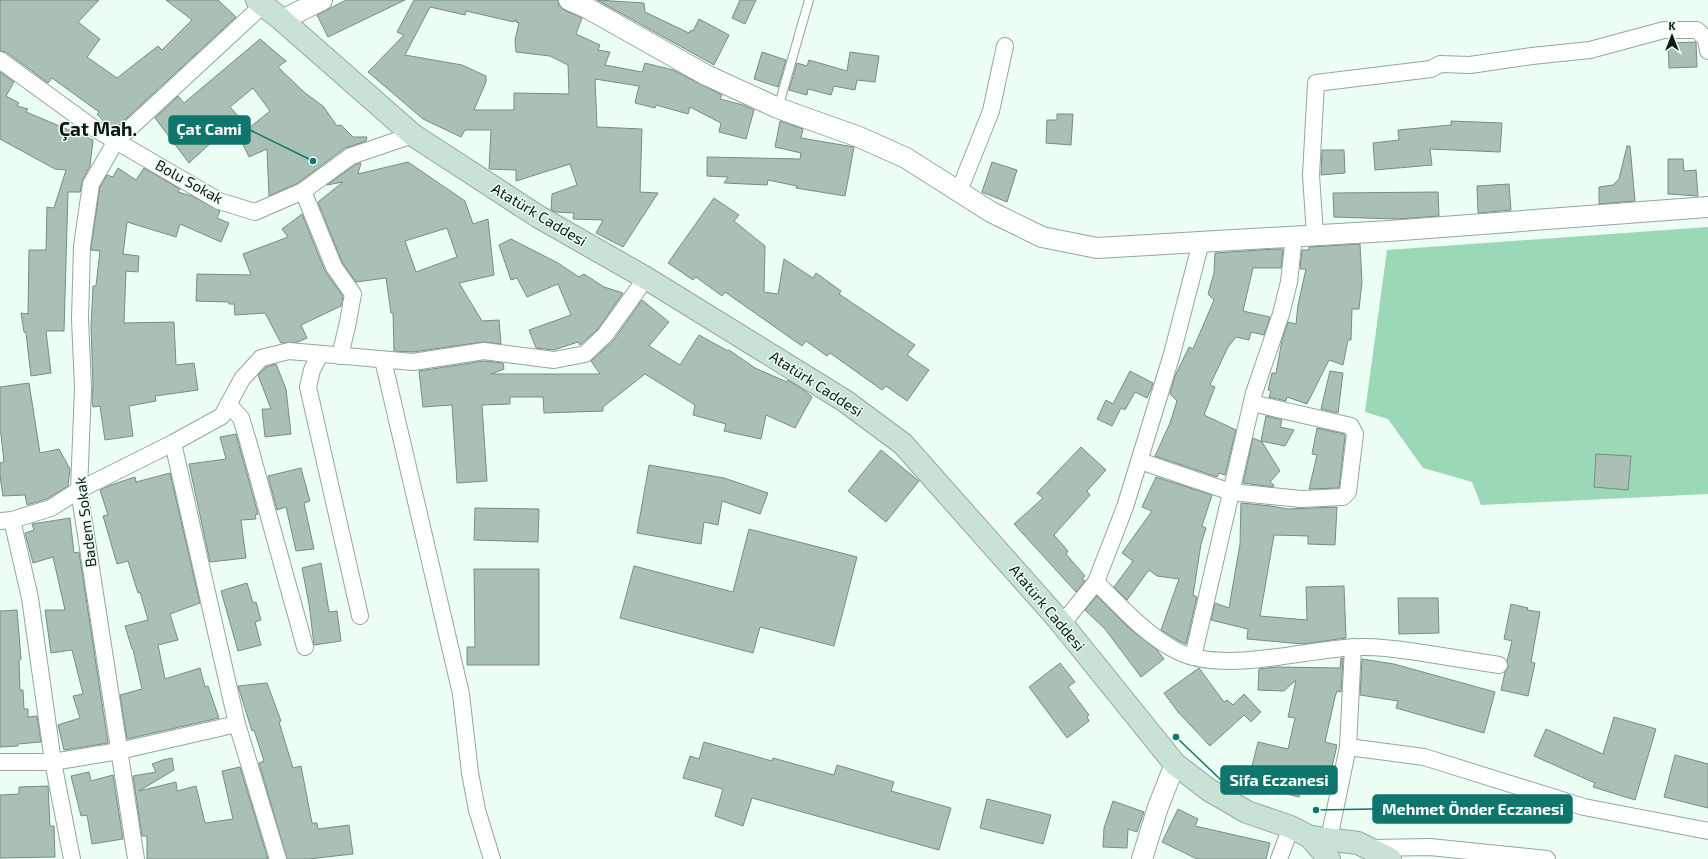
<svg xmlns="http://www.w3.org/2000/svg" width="1708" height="859" font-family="'Exo 2',sans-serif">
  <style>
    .green { fill: #9ad8b7 }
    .building { fill: #abc0b4; stroke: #788c81; fill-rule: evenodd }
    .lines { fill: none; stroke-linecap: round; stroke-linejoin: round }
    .service-casing { stroke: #93a79b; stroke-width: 10 }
    .minor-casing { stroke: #93a79b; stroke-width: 18 }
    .tertiary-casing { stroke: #93a79b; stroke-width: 22 }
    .secondary-casing { stroke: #93a79b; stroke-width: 24 }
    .service { stroke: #fff; stroke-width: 8 }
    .minor { stroke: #fff; stroke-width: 16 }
    .tertiary { stroke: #fff; stroke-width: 20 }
    .secondary { stroke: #c8e3d6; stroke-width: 22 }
    .labels { text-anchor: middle; stroke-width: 3; stroke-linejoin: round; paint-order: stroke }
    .street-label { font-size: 15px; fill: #0f1712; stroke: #edfff5 }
    .district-label { font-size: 19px; font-weight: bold; fill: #0f1712; stroke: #edfff5 }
    .leader { fill: none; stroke: #0f766e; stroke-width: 1.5 }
    .callout-dot { fill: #0f766e; stroke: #edfff5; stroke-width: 1.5 }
    .callout { fill: #0f766e; stroke: #0f766e; stroke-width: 1.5 }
    .callout-label { font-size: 16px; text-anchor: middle; font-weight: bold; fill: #fff }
  </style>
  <rect width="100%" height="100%" fill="#edfff5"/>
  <!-- green -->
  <polygon class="green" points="1708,227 1708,494 1481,505 1472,482 1423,468 1388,419 1365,412 1387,250"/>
  <!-- building -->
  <g class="building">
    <polygon points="0,0 99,0 78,22 100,39 87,57 117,78 158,46 162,50 192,20 166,0 218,0 236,17 115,129 107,125 97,114 99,112 52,78 48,83 6,52 0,51"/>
    <polygon points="346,0 405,0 328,37 317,15"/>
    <path d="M414,0H558L559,6L564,10L582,18L576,34L600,45L598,50L610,52L605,65L642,72L645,63L673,70L722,95L720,99L743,105L754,110L746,139L719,132L721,123L690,107L688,114L656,105L655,108L635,103L639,86L595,79L597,127L642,129L640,192L658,193L623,247L596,233L603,220L573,219L574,213L556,212L551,210L552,194L577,185L570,164L516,181V170L489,169L491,130H465L461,137L423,119L368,72L404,35L397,32ZM430,7L465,15L466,11L514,22L516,19V22L519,23L515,40L516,52L550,56L568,65L569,94L514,93V110H474L486,82V76L462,65L405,55Z"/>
    <polygon points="597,0 644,3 645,12 689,33 691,30 693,31 699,19 729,35 714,65"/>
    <polygon points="740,0 756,0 745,24 732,18"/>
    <polygon points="260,39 286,61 278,67 305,93 323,106 337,126 341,125 353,137 367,137 366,141 345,148 298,183 269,196 267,149 249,157 239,136 270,111 253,88 230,107 239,117 189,163 155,118 178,96 184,103"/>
    <polygon points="1696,42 1697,67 1669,68 1668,43"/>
    <polygon points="762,52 786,60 778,87 754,79"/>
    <polygon points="850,52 879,56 875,82 857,80 855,90 834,86 831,95 808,89 807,95 789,90 797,63 807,66 809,60 847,71"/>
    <polygon points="0,72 14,82 6,96 19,103 17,106 28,109 26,112 93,140 90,166 83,179 80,192 68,192 64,331 46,331 51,373 31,376 26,333 24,332 21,313 28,314 29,250 46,250 47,207 54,208 66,170 55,169 0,139"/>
    <polygon points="1057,114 1073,114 1071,145 1046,143 1047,120 1057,120"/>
    <polygon points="780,121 803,129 801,138 854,147 845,196 796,188 797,186 768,180 767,185 724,183 728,177 707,176 707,157 800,159 801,153 775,147"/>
    <polygon points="1451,121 1502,123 1500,152 1430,149 1432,165 1375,170 1373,143 1399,140 1398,130 1451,125"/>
    <polygon points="1627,146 1630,146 1635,201 1599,204 1599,187 1613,185 1619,179"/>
    <polygon points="1322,150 1344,150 1345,173 1321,175"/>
    <polygon points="1668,159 1683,159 1684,171 1696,170 1698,196 1668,194"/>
    <path d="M408,162L465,201L473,224L488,219L494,275L459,283L482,321L499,320L501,344L483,342L413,352L394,351L393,313H391L386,278L356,282L342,262L318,202L343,182L327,185L355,165L361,163L358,174ZM447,228L457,257L416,272L405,241Z"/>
    <polygon points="992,162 1017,170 1007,202 982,192"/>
    <polygon points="118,168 136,180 144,168 180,189 178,192 192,196 220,211 217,218 229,223 221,242 180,224 176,237 127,222 123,254 139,256 138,272 126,271 124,323 174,322 176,365 194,363 198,390 155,396 156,401 129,406 133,436 105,440 100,406 93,407 92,401 93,385 91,327 93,286 96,286 100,251 91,250 91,247 100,187 107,175 113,177"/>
    <polygon points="1509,184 1511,210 1478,213 1477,186"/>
    <polygon points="1438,192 1439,216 1397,219 1334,217 1333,193"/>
    <polygon points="714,198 739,215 734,221 765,246 764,292 778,294 784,259 813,278 816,273 841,291 839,294 915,345 907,355 929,370 907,401 886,386 882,390 830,353 827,356 806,341 802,346 725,292 722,296 696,277 693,280 668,263"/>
    <polygon points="302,214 325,271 343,296 341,306 301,325 307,338 298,342 281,343 265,313 235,315 234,304 229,304 229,302 196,301 197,274 251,275 243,254 288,237 282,229"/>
    <polygon points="511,239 558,263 579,277 584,274 604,287 623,293 598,329 580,345 578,342 554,350 536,348 529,330 571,315 558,284 527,297 517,278 511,280 499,245"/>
    <polygon points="1360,244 1362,282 1359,309 1352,309 1351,340 1348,340 1343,365 1329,360 1307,404 1287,397 1286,401 1269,397 1271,391 1268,390 1272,373 1276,373 1282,340 1288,322 1296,324 1298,305 1306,269 1300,269 1302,250 1309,250 1309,247"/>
    <polygon points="1275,249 1283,249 1281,268 1253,268 1243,311 1270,317 1264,335 1251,332 1249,340 1236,337 1228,347 1210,385 1215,387 1204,415 1236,430 1225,475 1219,473 1217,477 1155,456 1170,423 1177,401 1170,394 1175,376 1189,347 1193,349 1214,300 1208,294 1214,273 1215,253"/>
    <polygon points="642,300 669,322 649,346 680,365 699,335 728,351 729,350 755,368 787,382 788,380 805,391 812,397 795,428 766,415 761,439 724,431 726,424 693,415 695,405 645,374 603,407 603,411 544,413 543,397 510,397 510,404 482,405 487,481 457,483 452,405 423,407 419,371 484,361 503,363 504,369 491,374 600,374 591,361 613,341"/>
    <polygon points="276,364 286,389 291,434 265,437 262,409 271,409 258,375 266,367"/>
    <polygon points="1130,371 1153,383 1151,389 1147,398 1135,392 1125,410 1121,408 1112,426 1097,419 1106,400 1113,404"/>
    <polygon points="1330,371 1343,373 1338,413 1321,409"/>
    <polygon points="29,383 40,453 59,449 70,469 68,486 47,499 27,505 25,495 3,496 0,476 0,463 4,462 1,434 0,434 0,387"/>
    <polygon points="1266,416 1282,420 1280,427 1294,430 1285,446 1261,441"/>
    <polygon points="1317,428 1344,434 1345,436 1339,488 1309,489 1317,455 1312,454"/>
    <polygon points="236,434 258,514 255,515 256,519 241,520 246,558 210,562 189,464 226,459 220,437"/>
    <polygon points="1253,438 1262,442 1280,471 1270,482 1274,485 1273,487 1243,483"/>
    <polygon points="1081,447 1106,470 1087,491 1090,495 1054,535 1068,551 1066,554 1085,576 1082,578 1085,581 1076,592 1014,524 1043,498 1037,493"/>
    <polygon points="881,450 919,481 886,522 848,491"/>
    <polygon points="1596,454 1631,456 1628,490 1594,487"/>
    <polygon points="649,465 724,478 768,493 760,514 722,501 718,525 704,522 701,544 637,533"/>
    <polygon points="301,468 310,501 304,503 314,549 296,551 286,507 277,510 268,476"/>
    <polygon points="170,473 200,603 170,614 178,640 158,645 165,679 200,668 205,687 208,686 219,718 127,739 120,695 142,689 133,649 132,649 125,626 148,620 140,592 138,593 128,561 117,564 103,516 108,515 100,490 111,485 135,477 136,482"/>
    <polygon points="1156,477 1212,495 1202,526 1206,528 1201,544 1193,595 1197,597 1186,644 1179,641 1161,630 1179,579 1157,576 1149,570 1127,600 1114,587 1133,561 1122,553 1152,511 1142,507"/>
    <polygon points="1241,503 1271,506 1288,509 1337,507 1335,545 1308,544 1308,536 1274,535 1260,616 1307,620 1306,587 1344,586 1346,638 1303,644 1247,639 1248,629 1211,620 1215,603 1229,608 1240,544"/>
    <polygon points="475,508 539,509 538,542 474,540"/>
    <polygon points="70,518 74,553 79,552 108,743 64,750 58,725 80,718 73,696 83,694 72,650 51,653 45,610 65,610 53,557 33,563 25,533 34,530 32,524"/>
    <polygon points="749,529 857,557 834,646 760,627 753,653 620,618 634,566 733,592"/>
    <polygon points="321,563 329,612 337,611 341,641 314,645 309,604 302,568"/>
    <polygon points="474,569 539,569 539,665 467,665 467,647 475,647"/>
    <polygon points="247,583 253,603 256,602 261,620 255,622 261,645 238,651 221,591"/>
    <polygon points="1097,596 1128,627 1157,650 1164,659 1141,677 1105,629 1085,610"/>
    <polygon points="1398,598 1438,598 1439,633 1399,634"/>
    <polygon points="1511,604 1528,608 1527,610 1540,612 1531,662 1535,663 1528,696 1501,690 1505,672 1508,667 1507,661 1512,641 1504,639"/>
    <polygon points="17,610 21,659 19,660 20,690 23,690 24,709 28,709 28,717 37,716 41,742 18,744 18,746 0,747 0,611"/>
    <polygon points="1341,658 1343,658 1341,692 1337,691 1335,697 1325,742 1337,745 1326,793 1302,787 1299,797 1257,787 1258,781 1249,778 1258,742 1288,749 1295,718 1288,717 1296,680 1284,691 1258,690 1259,669 1277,667 1340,668"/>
    <polygon points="1362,659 1394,664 1495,692 1484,733 1396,708 1398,701 1360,695"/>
    <polygon points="1060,663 1075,682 1068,687 1089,715 1087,717 1089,721 1067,738 1029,687"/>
    <polygon points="1199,668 1224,702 1227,700 1233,705 1244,694 1261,712 1251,722 1244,715 1210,746 1178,712 1164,693"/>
    <polygon points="267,683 281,721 279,722 293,768 301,766 312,823 317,823 318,829 349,825 353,854 308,859 287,859 259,763 264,761 254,730 252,731 238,686"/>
    <polygon points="1614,717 1656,729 1635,800 1593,787 1595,783 1534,756 1546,729 1603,754"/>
    <polygon points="704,742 772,761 773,758 834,775 837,765 894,782 891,791 951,808 939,850 752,798 743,826 715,816 723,789 683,778 690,756 699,759"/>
    <polygon points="1675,755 1708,764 1708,808 1664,797"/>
    <polygon points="172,758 174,770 139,791 176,782 177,791 196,786 205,823 233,819 222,771 240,767 268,859 147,859 147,836 142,836 133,776 156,772 152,764 163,760"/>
    <polygon points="89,772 91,781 113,775 123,839 92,844 87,815 81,816 71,776"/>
    <polygon points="48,786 50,826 54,826 55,857 0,858 0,795 19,794 19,787"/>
    <polygon points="987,799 1051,815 1043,844 980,828"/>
    <polygon points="1113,801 1144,812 1137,832 1128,829 1127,848 1103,847 1104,828"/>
    <polygon points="1178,809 1198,819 1195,826 1270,843 1266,859 1197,859 1162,842"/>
  </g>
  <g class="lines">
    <defs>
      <polyline id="service" points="778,108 809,0"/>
      <g id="minor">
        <polyline points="0,60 92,127 219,201 255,212 303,191 351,156 413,135"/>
        <polyline points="303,191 334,267 353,294 348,322 340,356"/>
        <polyline points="959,191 991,111 1005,46"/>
        <polyline points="1315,235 1311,175 1316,83 1431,69 1440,64 1470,65 1532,56 1590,50 1664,30 1697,30 1706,39 1708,51"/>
        <polyline points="320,354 312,370 308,387 360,616"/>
        <polyline points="383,360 461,694 470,773 477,810 492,859"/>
        <polyline points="228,404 241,418 248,441 305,647"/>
        <polyline points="173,443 237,724 278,859"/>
        <polyline points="1140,461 1231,492 1301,499 1343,497 1348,492 1355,434 1351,426 1252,403"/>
        <polyline points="12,520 30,598 53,762 72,859"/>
        <polyline points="0,521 12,520 51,508 79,490 173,443 222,416 242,379 261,358 289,351 413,362 484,351 554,360 585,354 605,335 646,278"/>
        <path d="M1096,582C1120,606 1146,635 1177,651C1224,675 1308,648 1360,647C1381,646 1402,650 1423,653C1448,657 1473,661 1499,665"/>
        <polyline points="1062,624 1096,582 1125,507 1172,354 1201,242"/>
        <polyline points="1193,657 1254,393 1281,314 1289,282 1294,236"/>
        <polyline points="1348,747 1353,647"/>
        <polyline points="0,762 53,762 119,751 237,724"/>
        <polyline points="1329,839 1348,747 1424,757 1584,807 1708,831"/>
        <polyline points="1371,848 1430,847 1547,859"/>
        <polyline points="136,859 79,490 83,388 80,319 82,246 91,184 116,141 263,5"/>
        <polyline points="1279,859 1291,827"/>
      </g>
      <g id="tertiary">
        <polyline points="569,0 589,9 706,75 778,108 859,137 906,158 991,212 1042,237 1097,248 1389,231 1708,207"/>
        <polyline points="282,20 322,0"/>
        <polyline points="1142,859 1158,807 1175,764"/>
      </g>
      <g id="secondary">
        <polyline points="257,0 282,20 413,135 539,217 646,278 845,401 903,444 1058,619 1175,764 1209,790 1247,812 1291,827 1310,837 1358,843 1390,859"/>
        <polyline points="1310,837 1329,859"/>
      </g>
    </defs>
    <!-- service casing -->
    <use href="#service" class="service-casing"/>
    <!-- minor casing -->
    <use href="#minor" class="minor-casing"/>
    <!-- tertiary casing -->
    <use href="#tertiary" class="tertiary-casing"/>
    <!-- secondary casing -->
    <use href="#secondary" class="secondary-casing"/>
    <!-- service -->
    <use href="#service" class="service"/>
    <!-- minor -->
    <use href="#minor" class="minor"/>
    <!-- tertiary -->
    <use href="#tertiary" class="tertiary"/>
    <!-- secondary -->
    <use href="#secondary" class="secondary"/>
  </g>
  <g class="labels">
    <!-- street labels -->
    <g class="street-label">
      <text transform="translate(189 182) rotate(29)" y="5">Bolu Sokak</text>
      <text transform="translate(539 215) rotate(31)" y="5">Atatürk Caddesi</text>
      <text transform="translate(816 384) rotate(33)" y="5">Atatürk Caddesi</text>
      <text transform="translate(86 522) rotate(-97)" y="5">Badem Sokak</text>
      <text transform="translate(1047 608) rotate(50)" y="5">Atatürk Caddesi</text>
    </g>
    <!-- district labels -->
    <g class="district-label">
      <text x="98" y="136">Çat Mah.</text>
    </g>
  </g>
  <!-- callouts -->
  <path class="leader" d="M313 161L250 130M1176 737L1221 780M1316 810L1373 809"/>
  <g class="callout-dot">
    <circle cx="313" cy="161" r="4"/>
    <circle cx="1176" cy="737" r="4"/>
    <circle cx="1316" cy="810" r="4"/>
  </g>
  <g class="callout">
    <rect x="169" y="116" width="81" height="28" rx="4"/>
    <rect x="1221" y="766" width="116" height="28" rx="4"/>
    <rect x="1373" y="795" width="199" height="28" rx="4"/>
  </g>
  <g class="callout-label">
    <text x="209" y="135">Çat Cami</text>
    <text x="1279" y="786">Sifa Eczanesi</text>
    <text x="1473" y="815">Mehmet Önder Eczanesi</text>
  </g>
  <!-- north arrow -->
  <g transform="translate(1672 36)" stroke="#edfff5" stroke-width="3" paint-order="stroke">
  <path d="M0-3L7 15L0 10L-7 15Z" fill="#0f1712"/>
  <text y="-6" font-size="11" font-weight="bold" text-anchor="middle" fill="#0f1712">K</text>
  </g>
</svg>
